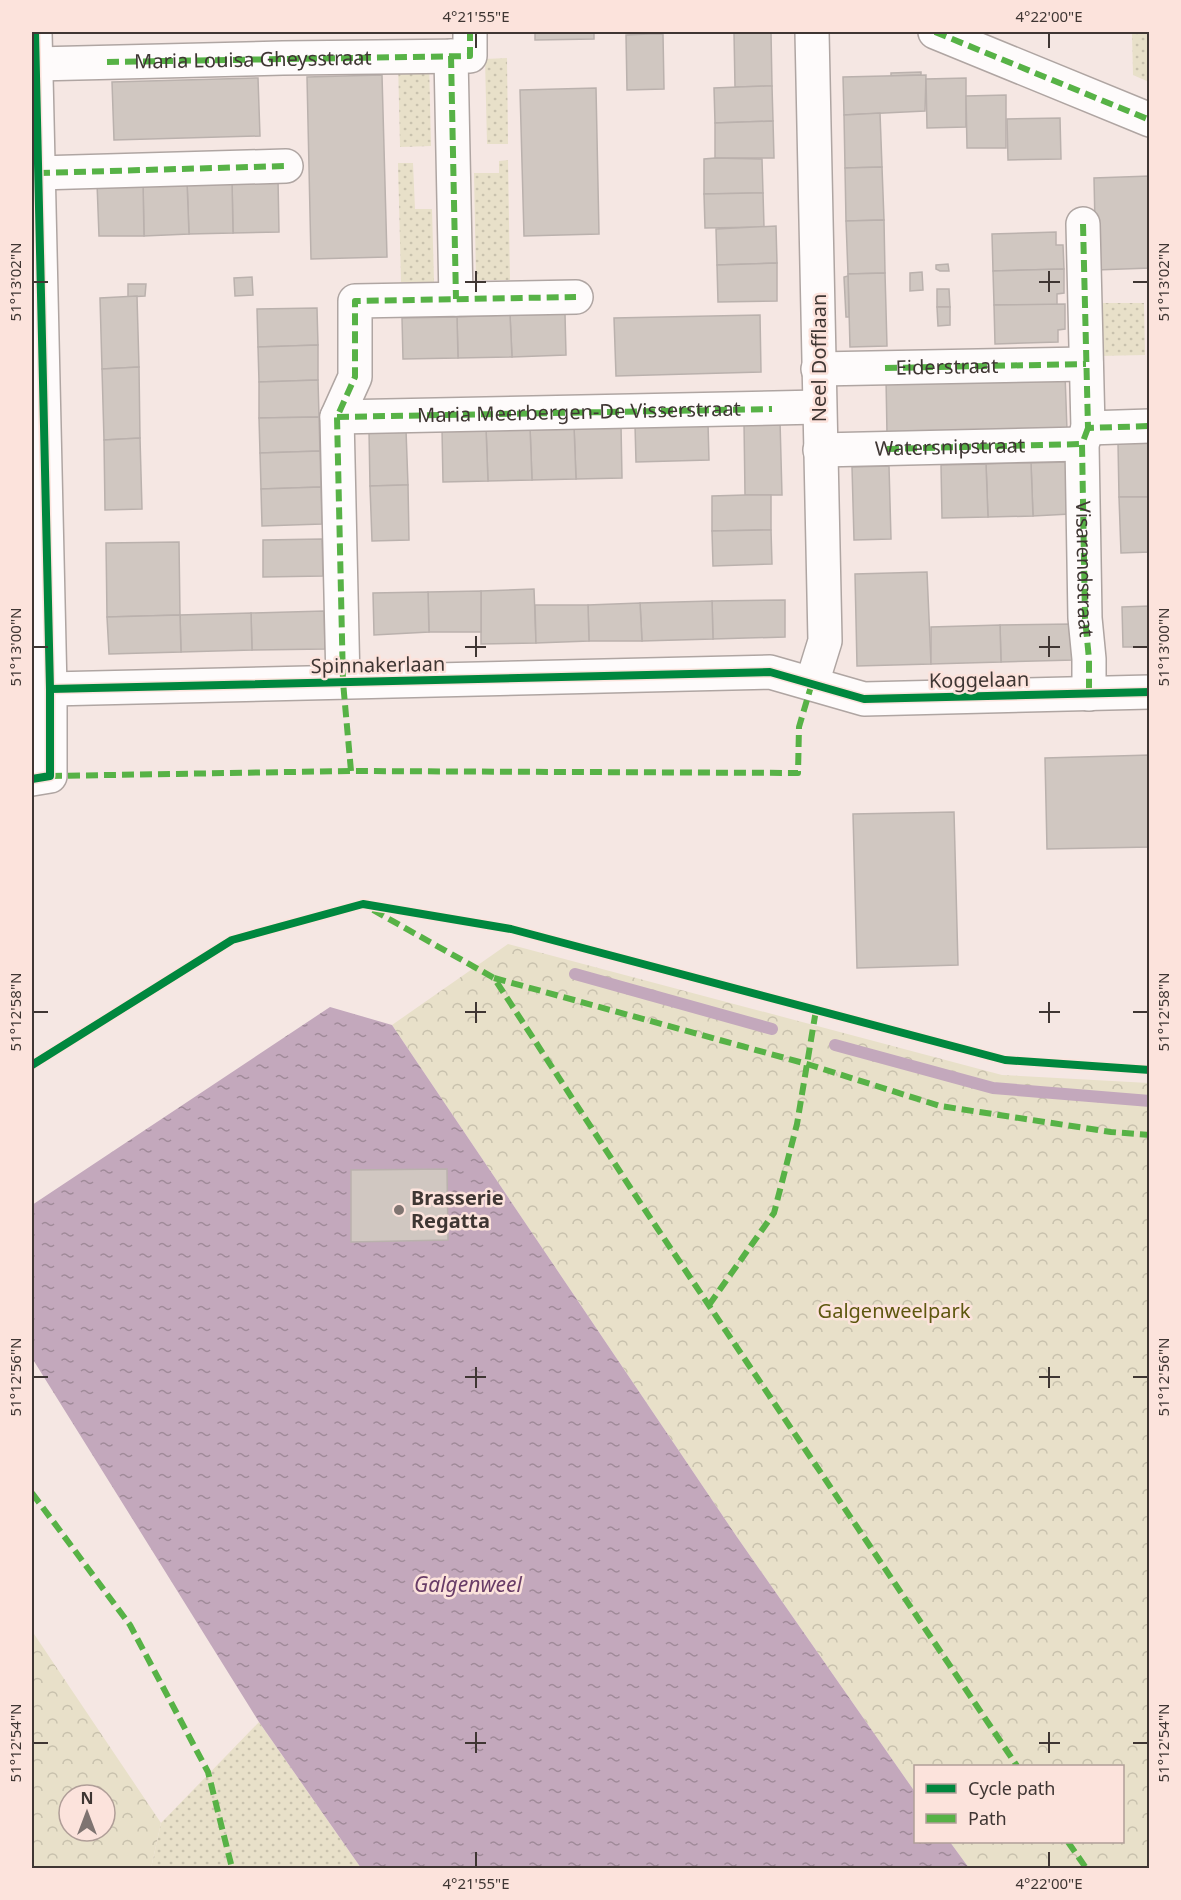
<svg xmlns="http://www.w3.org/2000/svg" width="1181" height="1900" font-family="'Noto Sans',sans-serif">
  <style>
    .grass { fill: url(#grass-dots) }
    .forest { fill: url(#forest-crowns); fill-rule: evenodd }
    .water { fill: url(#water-ripples) }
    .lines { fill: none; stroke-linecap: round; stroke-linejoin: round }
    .stream { stroke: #c3a8bc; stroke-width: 12 }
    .building { fill: #d0c7c1; stroke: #bab1ad; stroke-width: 1.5 }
    .minor-casing { stroke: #afa5a2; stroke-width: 36 }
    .minor { stroke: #fefbfb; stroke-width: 33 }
    .quiet { stroke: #57b246; stroke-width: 6; stroke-dasharray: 12 6; stroke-linecap: butt }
    .cycleway-casing { stroke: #fce3dc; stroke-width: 11 }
    .cycleway { stroke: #00873e; stroke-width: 8 }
    .ticks { fill: none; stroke: #3f3633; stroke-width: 2 }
    .poi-dot { fill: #7f7471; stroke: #fce3dc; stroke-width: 2 }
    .labels { text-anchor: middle; stroke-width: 5; stroke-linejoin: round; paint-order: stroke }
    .street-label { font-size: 20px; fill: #3f3633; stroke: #fce3dc }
    .poi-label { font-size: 20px; font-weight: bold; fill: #3f3633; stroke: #fce3dc; text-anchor: start }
    .park-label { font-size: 20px; fill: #5e570f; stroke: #fce3dc }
    .water-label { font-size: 21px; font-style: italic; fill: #683c67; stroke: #fce3dc }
    .neatline { fill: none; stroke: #3f3633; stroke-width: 2 }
    .ticks-label { font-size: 15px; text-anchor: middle; fill: #3f3633 }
  </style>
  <defs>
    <pattern id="grass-dots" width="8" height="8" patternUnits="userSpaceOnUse" patternTransform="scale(1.5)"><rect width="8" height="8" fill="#e8e0c9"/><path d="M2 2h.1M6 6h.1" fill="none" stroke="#c8c1ad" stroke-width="1.8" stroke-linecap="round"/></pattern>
    <pattern id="forest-crowns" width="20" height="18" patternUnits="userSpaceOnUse" patternTransform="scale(1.5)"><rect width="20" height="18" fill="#e8e0c9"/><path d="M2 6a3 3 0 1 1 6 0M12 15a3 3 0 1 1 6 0" fill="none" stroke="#c8c1ad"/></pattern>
    <pattern id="water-ripples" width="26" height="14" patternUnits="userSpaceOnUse" patternTransform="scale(1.5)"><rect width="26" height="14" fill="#c3a8bc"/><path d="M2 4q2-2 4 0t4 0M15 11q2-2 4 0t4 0" fill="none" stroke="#a08a99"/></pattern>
  </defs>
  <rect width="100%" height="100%" fill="#f5e7e3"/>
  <!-- grass -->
  <g class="grass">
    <polygon points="1132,32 1149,32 1149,82 1133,75"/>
    <polygon points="507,58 508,144 487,144 485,59"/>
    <polygon points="398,60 429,60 431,146 400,147"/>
    <polygon points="508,160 510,280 476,280 474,173 499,173 499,161"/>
    <polygon points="398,163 413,163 415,209 432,209 434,282 401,282"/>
    <polygon points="1097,303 1144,303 1145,355 1099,356"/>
    <polygon points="259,1722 361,1868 151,1868 161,1823"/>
  </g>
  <!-- forest -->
  <g class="forest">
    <polygon points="508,944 1002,1075 1149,1083 1149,1868 969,1868 950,1842 1122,1842 1122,1766 916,1766 915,1792 737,1537 392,1025"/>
    <path d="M32,1631L161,1823L151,1868H32ZM69,1795H105V1831H69Z"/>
  </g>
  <!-- water -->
  <polygon class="water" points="330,1007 392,1025 737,1537 915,1792 916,1842 950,1842 969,1868 361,1868 259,1722 32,1358 32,1205"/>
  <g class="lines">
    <!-- stream -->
    <g class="stream">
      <polyline points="575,974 772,1029"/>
      <polyline points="835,1045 993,1088 1150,1101"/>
    </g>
  </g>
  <!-- building -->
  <g class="building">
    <polygon points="535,32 594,32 594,39 535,40"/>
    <polygon points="734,32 771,32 772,86 735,87"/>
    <polygon points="649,34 663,34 664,89 627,90 626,35"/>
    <polygon points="921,72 921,75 891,76 891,73"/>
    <polygon points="382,75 387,257 311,259 307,77"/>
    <polygon points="926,75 925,111 844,115 843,77"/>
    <polygon points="258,78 260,136 114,140 112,82"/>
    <polygon points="966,78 966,127 927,128 926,79"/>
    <polygon points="766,86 772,86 773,121 715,123 714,88"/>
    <polygon points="596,88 599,234 524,236 520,90"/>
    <polygon points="1006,95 1006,148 967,148 966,96"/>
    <polygon points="880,113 882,167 845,168 844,115"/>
    <polygon points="1060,118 1061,159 1008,160 1007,119"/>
    <polygon points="773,121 774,158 715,158 715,123"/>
    <polygon points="715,158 762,159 763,193 704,194 704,159"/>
    <polygon points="882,167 884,220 846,221 845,168"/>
    <polygon points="1150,176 1150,268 1096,270 1094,178"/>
    <polygon points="278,179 279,232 233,233 232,180"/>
    <polygon points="232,180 233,233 189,234 187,181"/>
    <polygon points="187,181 189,234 144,236 143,182"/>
    <polygon points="143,182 144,236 99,236 97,183"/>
    <polygon points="753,193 763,193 764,227 705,228 704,194"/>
    <polygon points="884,220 885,273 848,274 846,221"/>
    <polygon points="776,226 777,263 717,265 716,229"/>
    <polygon points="1056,232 1056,245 1063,245 1064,269 993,271 992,234"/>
    <polygon points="777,263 777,301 718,302 717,265"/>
    <polygon points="948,264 949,271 940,271 936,269 936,265"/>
    <polygon points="1064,269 1064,293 1057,294 1057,305 994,305 993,271"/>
    <polygon points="922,272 923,290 910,291 910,273"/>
    <polygon points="885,273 887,346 850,347 848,274"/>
    <polygon points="848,276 849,317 846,317 844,277"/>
    <polygon points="252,277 253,295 235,296 234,278"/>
    <polygon points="128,284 146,284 145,296 128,297"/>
    <polygon points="937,289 949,289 950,307 937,307"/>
    <polygon points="137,296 139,367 102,369 100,298"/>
    <polygon points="1065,304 1065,329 1058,330 1058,342 995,344 994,305"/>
    <polygon points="937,307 950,307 950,325 938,326"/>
    <polygon points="317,308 318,345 258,347 257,309"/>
    <polygon points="565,314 566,355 512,357 510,315"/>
    <polygon points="510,315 512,357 458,358 457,317"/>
    <polygon points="760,315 761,372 616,376 614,318"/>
    <polygon points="457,317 458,358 403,359 402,318"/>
    <polygon points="318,345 318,380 259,382 258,347"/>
    <polygon points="139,367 140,438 104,440 102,369"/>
    <polygon points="1065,374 1067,430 887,434 886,378"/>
    <polygon points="318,380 319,417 259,418 259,382"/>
    <polygon points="319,417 320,451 260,453 259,418"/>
    <polygon points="780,421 782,495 745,495 744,422"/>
    <polygon points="708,423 709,460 636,462 635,425"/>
    <polygon points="621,425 622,478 576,479 574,426"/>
    <polygon points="574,426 576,479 532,480 530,427"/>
    <polygon points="530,427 532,480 488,481 486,428"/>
    <polygon points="486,428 488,481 443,482 442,429"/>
    <polygon points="406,430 408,485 370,486 369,431"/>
    <polygon points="140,438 142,509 105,510 104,440"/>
    <polygon points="1118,443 1150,443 1150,497 1119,497"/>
    <polygon points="320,451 321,487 261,489 260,453"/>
    <polygon points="1069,462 1070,514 1033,516 1031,463"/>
    <polygon points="1014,463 1031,463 1033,516 988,517 986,464"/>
    <polygon points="986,464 988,517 942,518 941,465"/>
    <polygon points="889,466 891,539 854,540 852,467"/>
    <polygon points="404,485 408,485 409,540 372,541 370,486"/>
    <polygon points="321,487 322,524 262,526 261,489"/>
    <polygon points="745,495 771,495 771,530 712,531 712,496"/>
    <polygon points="1119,497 1150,497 1150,552 1121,553"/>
    <polygon points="766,530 771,530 772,564 713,566 712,531"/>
    <polygon points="322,539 323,576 263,577 263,540"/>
    <polygon points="179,542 180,615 107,617 106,543"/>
    <polygon points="927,572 931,664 857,666 855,574"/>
    <polygon points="534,589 536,643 481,644 481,591"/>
    <polygon points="481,591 481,632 429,632 428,592"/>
    <polygon points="428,592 429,632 374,635 373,593"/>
    <polygon points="785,600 785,637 713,639 712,601"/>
    <polygon points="712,601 713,639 642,641 640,603"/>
    <polygon points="640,603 642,641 589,641 588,605"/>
    <polygon points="535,605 588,605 589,641 536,643"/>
    <polygon points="1150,606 1150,647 1123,647 1122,607"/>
    <polygon points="324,611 325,649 252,650 251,613"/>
    <polygon points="251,613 252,650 181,652 180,615"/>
    <polygon points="180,615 181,652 109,654 107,617"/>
    <polygon points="1073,624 1074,660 1001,662 1000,625"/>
    <polygon points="1000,625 1001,662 931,664 931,627"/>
    <polygon points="1150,755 1150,847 1047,849 1045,758"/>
    <polygon points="954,812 958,965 857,968 853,814"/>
    <polygon points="447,1169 448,1240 351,1242 351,1170"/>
  </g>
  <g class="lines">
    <defs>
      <g id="minor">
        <polyline points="935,32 1150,120"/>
        <polyline points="451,56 456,299"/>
        <polyline points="36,64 283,58 470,56 470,32"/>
        <polyline points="38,173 286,166"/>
        <polyline points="1083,224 1088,428 1150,426"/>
        <polyline points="818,369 1086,364"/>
        <path id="s1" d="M337,417L819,407"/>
        <path id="s2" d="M1088,428L1082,444L1085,618L1089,659V694"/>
        <path id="s3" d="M820,450L1082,444"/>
        <polyline points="343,682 337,417 355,377 355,301 576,297"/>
        <polyline points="812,683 825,641 812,32"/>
        <polyline points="50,689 770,672 864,699 1150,692"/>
        <polyline points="32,779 50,776 50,689 35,32"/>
      </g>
    </defs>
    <!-- minor casing -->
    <use href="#minor" class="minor-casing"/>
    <!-- minor -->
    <use href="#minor" class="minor"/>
    <!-- quiet -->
    <g class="quiet">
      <polyline points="935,32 1150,120"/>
      <polyline points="451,56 456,299"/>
      <path id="s4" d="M107,62L470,56V32"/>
      <polyline points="38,173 286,166"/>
      <polyline points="1083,224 1088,428 1150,426"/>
      <path id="s5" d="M885,368L1086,364"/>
      <polyline points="337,417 772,409"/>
      <polyline points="1088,428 1082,444 1085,618 1089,659 1089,694"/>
      <polyline points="887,449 1082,444"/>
      <polyline points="351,771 343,682 337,417 355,377 355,301 576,297"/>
      <polyline points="50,776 351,771 798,773 799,727 812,683"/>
      <polyline points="373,910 494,978 641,1204 1017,1766"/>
      <polyline points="494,978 807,1064 940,1106 1111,1132 1150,1135"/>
      <polyline points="709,1305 774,1213 797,1124 816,1010"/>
      <polyline points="32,1493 130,1625 208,1772 232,1868"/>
      <polyline points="1068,1842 1086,1868"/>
    </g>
    <defs>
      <g id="cycleway">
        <polyline points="50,689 770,672 864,699 1150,692"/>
        <polyline points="32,779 50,776 50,689 35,32"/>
        <polyline points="32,1065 232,940 363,904 511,929 1005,1060 1150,1070"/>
      </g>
    </defs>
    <!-- cycleway casing -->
    <use href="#cycleway" class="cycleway-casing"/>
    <!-- cycleway -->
    <use href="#cycleway" class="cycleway"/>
  </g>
  <!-- ticks -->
  <path class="ticks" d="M476,33V48M1049,33V48M476,271V292M1049,271V292M33,282H48M465,282H486M1039,282H1060M1133,282H1148M476,636V657M1049,636V657M33,647H48M465,647H486M1039,647H1060M1133,647H1148M476,1002V1023M1049,1002V1023M33,1012H48M465,1012H486M1039,1012H1060M1133,1012H1148M476,1367V1388M1049,1367V1388M33,1377H48M465,1377H486M1039,1377H1060M1133,1377H1148M476,1732V1753M1049,1732V1753M33,1743H48M465,1743H486M1039,1743H1060M1133,1743H1148M476,1852V1867M1049,1852V1867"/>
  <!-- markers -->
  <circle class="poi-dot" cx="399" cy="1210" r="6"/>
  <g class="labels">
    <!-- street labels -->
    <g class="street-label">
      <text dy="7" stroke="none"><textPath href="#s4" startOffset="146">Maria Louisa Gheysstraat</textPath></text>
      <text transform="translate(819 358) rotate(-90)" y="7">Neel Dofflaan</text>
      <text dy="7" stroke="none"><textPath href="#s5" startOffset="62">Eiderstraat</textPath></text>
      <text dy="7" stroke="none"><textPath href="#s1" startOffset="242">Maria Meerbergen-De Visserstraat</textPath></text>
      <text dy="7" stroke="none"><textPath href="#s3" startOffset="130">Watersnipstraat</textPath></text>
      <text dy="7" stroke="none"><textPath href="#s2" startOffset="142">Visarendstraat</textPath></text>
      <text transform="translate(378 665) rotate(-1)" y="7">Spinnakerlaan</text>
      <text transform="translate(979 680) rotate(-1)" y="7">Koggelaan</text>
    </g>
    <!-- poi labels -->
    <g class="poi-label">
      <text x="411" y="1205">Brasserie<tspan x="411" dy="23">Regatta</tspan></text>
    </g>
    <!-- park labels -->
    <g class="park-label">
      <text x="894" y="1318">Galgenweelpark</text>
    </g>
    <!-- water labels -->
    <g class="water-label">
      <text x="468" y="1592">Galgenweel</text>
    </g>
  </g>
  <!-- border -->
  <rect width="1181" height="1900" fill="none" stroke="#fce3dc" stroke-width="66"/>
  <!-- legend -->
  <rect x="914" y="1765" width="210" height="78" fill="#fce3dc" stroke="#b09e98" stroke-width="1.5"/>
  <rect x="926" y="1784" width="30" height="9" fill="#00873e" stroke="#b09e98" stroke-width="1.5"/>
  <text x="968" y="1795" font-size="18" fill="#3f3633">Cycle path</text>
  <rect x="926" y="1814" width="30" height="9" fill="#57b246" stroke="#b09e98" stroke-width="1.5"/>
  <text x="968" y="1825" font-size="18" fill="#3f3633">Path</text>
  <!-- north arrow -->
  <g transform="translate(87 1813)"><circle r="28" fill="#fce3dc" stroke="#b09e98" stroke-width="1.5"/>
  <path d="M0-4.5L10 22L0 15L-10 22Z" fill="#7f7471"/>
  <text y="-9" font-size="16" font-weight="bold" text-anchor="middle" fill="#3f3633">N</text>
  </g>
  <rect x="33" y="33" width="1115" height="1834" class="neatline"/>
  <g class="ticks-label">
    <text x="476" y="22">4°21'55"E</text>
    <text x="1049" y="22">4°22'00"E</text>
    <text transform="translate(16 282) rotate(-90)" y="5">51°13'02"N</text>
    <text transform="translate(1164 282) rotate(-90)" y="5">51°13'02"N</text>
    <text transform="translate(16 647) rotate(-90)" y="5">51°13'00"N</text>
    <text transform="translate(1164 647) rotate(-90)" y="5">51°13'00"N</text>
    <text transform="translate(16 1012) rotate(-90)" y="5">51°12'58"N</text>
    <text transform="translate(1164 1012) rotate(-90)" y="5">51°12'58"N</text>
    <text transform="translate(16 1377) rotate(-90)" y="5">51°12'56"N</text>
    <text transform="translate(1164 1377) rotate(-90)" y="5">51°12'56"N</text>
    <text transform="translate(16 1743) rotate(-90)" y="5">51°12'54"N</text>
    <text transform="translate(1164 1743) rotate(-90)" y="5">51°12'54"N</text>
    <text x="476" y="1889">4°21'55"E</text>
    <text x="1049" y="1889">4°22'00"E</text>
  </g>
</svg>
